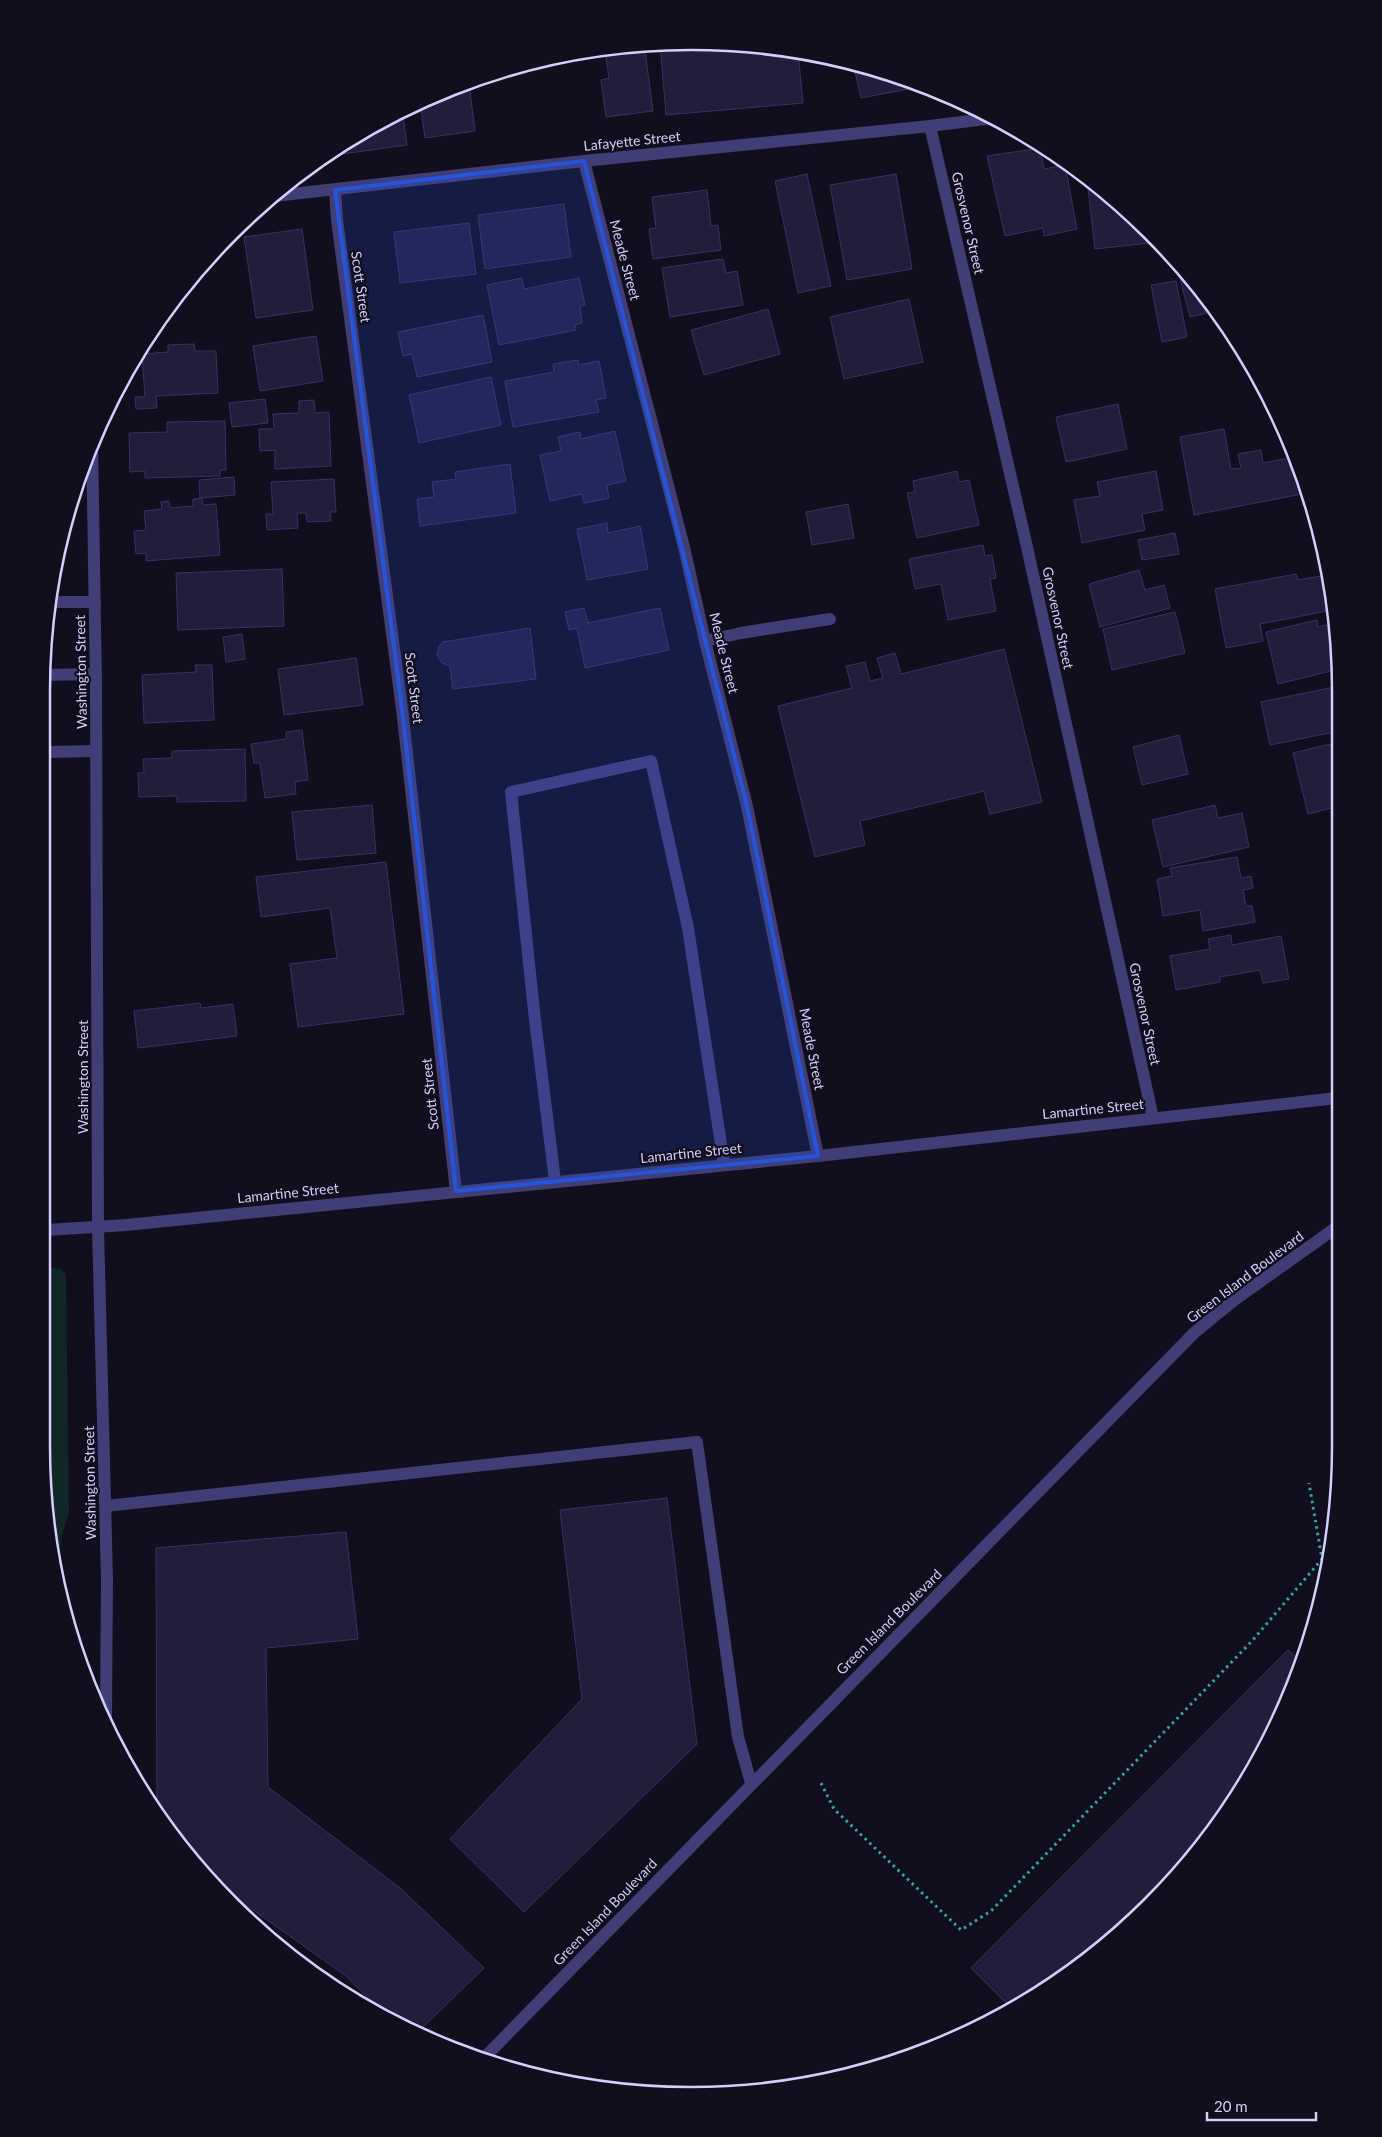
<svg xmlns="http://www.w3.org/2000/svg" width="1382" height="2137" font-family="Lato,sans-serif">
  <style>
    .green { fill: #112626 }
    .building { fill: #231c3b; stroke: #3c3065 }
    .lines { fill: none; stroke-linecap: round; stroke-linejoin: round }
    .path { stroke: #39a39f; stroke-width: 3; stroke-dasharray: 2.5 4; stroke-linecap: butt }
    .minor { stroke: #413d77; stroke-width: 12 }
    .marked { fill: #2654da; fill-opacity: 0.2; stroke: #2654da; stroke-width: 4; stroke-linejoin: round }
    .labels { text-anchor: middle; stroke-width: 4.5; stroke-linejoin: round; paint-order: stroke }
    .street-label { font-size: 14px; fill: #d4cefa; stroke: #110e1d }
    .rim { fill: none; stroke: #d4cefa; stroke-width: 2.5 }
  </style>
  <rect width="100%" height="100%" fill="#110e1d"/>
  <!-- green -->
  <polygon class="green" points="47,1268 61,1269 66,1274 69,1513 61,1538 62,1546 51,1551 49,1541 51,1540 47,1393"/>
  <!-- building -->
  <g class="building">
    <polygon points="644,43 653,111 606,117 601,80 609,78 605,50"/>
    <polygon points="646,43 776,47 798,52 803,103 666,115 660,44 646,46"/>
    <polygon points="850,64 900,76 918,84 919,87 861,98 854,67"/>
    <polygon points="469,84 475,131 425,138 420,102"/>
    <polygon points="402,109 407,145 342,154 341,147"/>
    <polygon points="1040,148 1044,169 1065,165 1077,229 1044,236 1043,228 1005,236 987,156"/>
    <polygon points="807,174 831,286 798,293 775,181"/>
    <polygon points="896,174 912,269 847,280 830,185"/>
    <polygon points="1087,179 1119,202 1147,232 1149,243 1095,249"/>
    <polygon points="707,190 711,226 718,225 721,250 653,259 649,229 656,228 652,197"/>
    <polygon points="564,204 571,257 485,269 478,215"/>
    <polygon points="469,223 476,274 400,283 394,232"/>
    <polygon points="302,229 313,310 256,318 244,237"/>
    <polygon points="723,259 726,273 737,271 743,305 670,317 662,268"/>
    <polygon points="1182,270 1207,296 1216,311 1190,317 1178,271"/>
    <polygon points="522,278 524,289 579,278 585,305 580,306 582,323 575,325 576,330 499,345 487,285"/>
    <polygon points="1176,281 1187,337 1162,342 1151,285"/>
    <polygon points="909,299 923,362 844,379 830,317"/>
    <polygon points="768,309 780,354 704,375 691,330"/>
    <polygon points="483,315 492,362 417,377 412,354 403,356 398,332"/>
    <polygon points="316,336 323,381 260,391 253,346"/>
    <polygon points="194,344 195,351 216,351 218,393 156,396 157,408 136,409 135,397 145,397 142,354 168,352 168,345"/>
    <polygon points="578,360 579,365 599,361 606,398 596,400 599,412 513,427 505,381 554,372 553,364"/>
    <polygon points="491,377 501,425 419,443 409,395"/>
    <polygon points="265,399 268,423 232,427 229,403"/>
    <polygon points="314,400 315,413 329,412 331,466 275,469 275,450 260,451 259,429 274,429 273,414 299,413 299,401"/>
    <polygon points="1118,404 1127,449 1066,462 1056,417"/>
    <polygon points="225,421 226,470 220,470 220,476 145,478 145,471 130,472 129,433 167,432 167,422"/>
    <polygon points="1224,429 1231,469 1241,468 1238,454 1261,450 1263,463 1294,457 1307,493 1194,515 1180,437"/>
    <polygon points="615,431 626,481 607,485 609,498 584,503 582,494 550,501 540,455 561,451 558,437 580,432 581,439"/>
    <polygon points="510,464 516,513 420,526 417,499 434,497 432,482 456,479 455,472"/>
    <polygon points="957,471 959,482 969,480 979,525 917,538 907,493 915,492 913,481"/>
    <polygon points="1156,471 1163,510 1142,514 1145,530 1082,543 1074,500 1100,496 1097,482"/>
    <polygon points="234,477 235,495 200,498 199,480"/>
    <polygon points="334,479 336,512 330,512 331,521 307,522 306,513 297,513 298,528 267,530 266,514 273,514 271,482"/>
    <polygon points="202,498 203,505 216,504 220,555 146,561 146,553 136,554 134,531 146,530 144,511 162,509 161,502 169,501 170,508 193,506 193,499"/>
    <polygon points="848,504 854,538 812,545 806,512"/>
    <polygon points="607,523 608,533 640,526 648,569 587,580 577,529"/>
    <polygon points="1175,533 1179,554 1142,560 1138,540"/>
    <polygon points="983,545 985,556 992,555 996,578 990,579 996,611 948,620 941,584 915,589 909,559"/>
    <polygon points="282,569 284,626 178,630 176,573"/>
    <polygon points="1139,570 1145,590 1164,585 1170,608 1100,627 1089,584"/>
    <polygon points="1296,574 1298,580 1326,575 1333,610 1260,624 1263,641 1226,648 1215,589"/>
    <polygon points="584,608 588,623 660,608 669,650 585,668 577,628 569,630 565,612"/>
    <polygon points="1175,612 1185,653 1112,670 1103,629"/>
    <polygon points="1317,620 1318,627 1335,623 1339,649 1339,669 1278,684 1266,632"/>
    <polygon points="530,628 536,679 453,689 450,666 442,663 437,655 439,646 443,642"/>
    <polygon points="242,634 245,659 226,662 223,637"/>
    <polygon points="1004,649 1042,802 990,814 984,791 860,821 865,845 815,857 778,706 852,688 846,666 865,662 870,681 883,678 877,658 895,653 901,674"/>
    <polygon points="356,658 363,705 284,715 278,669"/>
    <polygon points="195,665 212,665 214,720 144,723 142,675 196,672"/>
    <polygon points="1339,686 1339,731 1270,745 1261,702"/>
    <polygon points="302,730 308,780 295,782 296,794 265,798 260,763 254,763 251,744 286,739 286,732"/>
    <polygon points="1179,735 1188,774 1142,785 1133,747"/>
    <polygon points="1339,742 1339,806 1308,814 1293,753"/>
    <polygon points="245,749 246,801 177,802 177,796 139,797 138,773 144,773 143,759 172,758 172,751"/>
    <polygon points="372,805 376,853 297,860 292,812"/>
    <polygon points="1215,805 1218,818 1242,813 1249,847 1163,867 1152,820"/>
    <polygon points="1237,857 1241,878 1251,876 1253,888 1243,890 1246,906 1252,906 1255,922 1203,931 1200,910 1163,916 1157,879 1172,876 1170,868"/>
    <polygon points="386,862 404,1014 298,1027 290,964 337,958 330,908 261,917 256,877"/>
    <polygon points="1231,935 1232,945 1281,936 1289,979 1263,983 1260,970 1220,977 1220,982 1176,990 1170,956 1210,949 1208,939"/>
    <polygon points="200,1003 201,1008 233,1004 237,1036 138,1048 134,1011"/>
    <polygon points="667,1498 697,1744 524,1912 450,1839 582,1699 560,1510"/>
    <polygon points="346,1532 358,1639 266,1648 268,1787 400,1888 484,1968 418,2032 389,2019 346,1976 201,1873 157,1816 156,1548"/>
    <polygon points="1288,1650 1300,1661 1291,1695 1231,1807 1180,1874 1052,1986 1012,2009 971,1968"/>
  </g>
  <g class="lines">
    <!-- path -->
    <polyline class="path" points="821,1783 834,1809 961,1930 991,1911 1252,1641 1322,1559 1309,1483"/>
    <!-- minor -->
    <g class="minor">
      <polyline points="930,126 1027,547 1153,1118"/>
      <polyline points="584,161 684,547 705,641 747,806 818,1156"/>
      <polyline points="335,190 337,220 402,709 456,1191"/>
      <polyline points="274,196 584,161 930,126 993,118"/>
      <polyline points="92,439 96,686 98,1228 107,1579 106,1716"/>
      <polyline points="48,602 95,602"/>
      <polyline points="705,641 741,633 830,619"/>
      <polyline points="47,675 96,674"/>
      <polyline points="47,752 96,751"/>
      <polyline points="555,1181 535,1020 511,792 651,761 688,928 724,1164"/>
      <polyline points="47,1230 126,1225 818,1156 1337,1098"/>
      <polyline points="106,1506 697,1442 738,1737 751,1783"/>
      <polyline points="481,2061 1194,1333 1233,1301 1337,1227"/>
    </g>
  </g>
  <!-- marked area -->
  <path class="marked" d="M584,161L747,806L818,1156L456,1191L402,709L335,190Z"/>
  <g class="labels">
    <!-- street labels -->
    <g class="street-label">
      <text transform="translate(632 141) rotate(-6)" y="5">Lafayette Street</text>
      <text transform="translate(968 223) rotate(77)" y="5">Grosvenor Street</text>
      <text transform="translate(625 260) rotate(75)" y="5">Meade Street</text>
      <text transform="translate(361 287) rotate(82)" y="5">Scott Street</text>
      <text transform="translate(1058 618) rotate(78)" y="5">Grosvenor Street</text>
      <text transform="translate(724 653) rotate(76)" y="5">Meade Street</text>
      <text transform="translate(81 672) rotate(-91)" y="5">Washington Street</text>
      <text transform="translate(414 688) rotate(83)" y="5">Scott Street</text>
      <text transform="translate(1145 1014) rotate(78)" y="5">Grosvenor Street</text>
      <text transform="translate(812 1049) rotate(79)" y="5">Meade Street</text>
      <text transform="translate(83 1077) rotate(-90)" y="5">Washington Street</text>
      <text transform="translate(430 1094) rotate(-96)" y="5">Scott Street</text>
      <text transform="translate(1093 1109) rotate(-6)" y="5">Lamartine Street</text>
      <text transform="translate(691 1153) rotate(-6)" y="5">Lamartine Street</text>
      <text transform="translate(288 1193) rotate(-6)" y="5">Lamartine Street</text>
      <text transform="translate(1245 1277) rotate(-37)" y="5">Green Island Boulevard</text>
      <text transform="translate(90 1483) rotate(-91)" y="5">Washington Street</text>
      <text transform="translate(889 1622) rotate(-45)" y="5">Green Island Boulevard</text>
      <text transform="translate(605 1912) rotate(-46)" y="5">Green Island Boulevard</text>
    </g>
  </g>
  <!-- crop -->
  <path d="M0 0H1382V2137H0ZM691 50H691A641 641 0 0 1 1332 691V1446A641 641 0 0 1 691 2087H691A641 641 0 0 1 50 1446V691A641 641 0 0 1 691 50Z" fill="#110e1d" fill-rule="evenodd"/>
  <path class="rim" d="M691 50H691A641 641 0 0 1 1332 691V1446A641 641 0 0 1 691 2087H691A641 641 0 0 1 50 1446V691A641 641 0 0 1 691 50Z"/>
  <!-- scale -->
  <path d="M1207 2112v8h109v-8" fill="none" stroke="#d4cefa" stroke-width="2.5"/>
  <text x="1214" y="2112" font-size="15" fill="#d4cefa" stroke="#110e1d" stroke-width="4" paint-order="stroke">20 m</text>
</svg>
